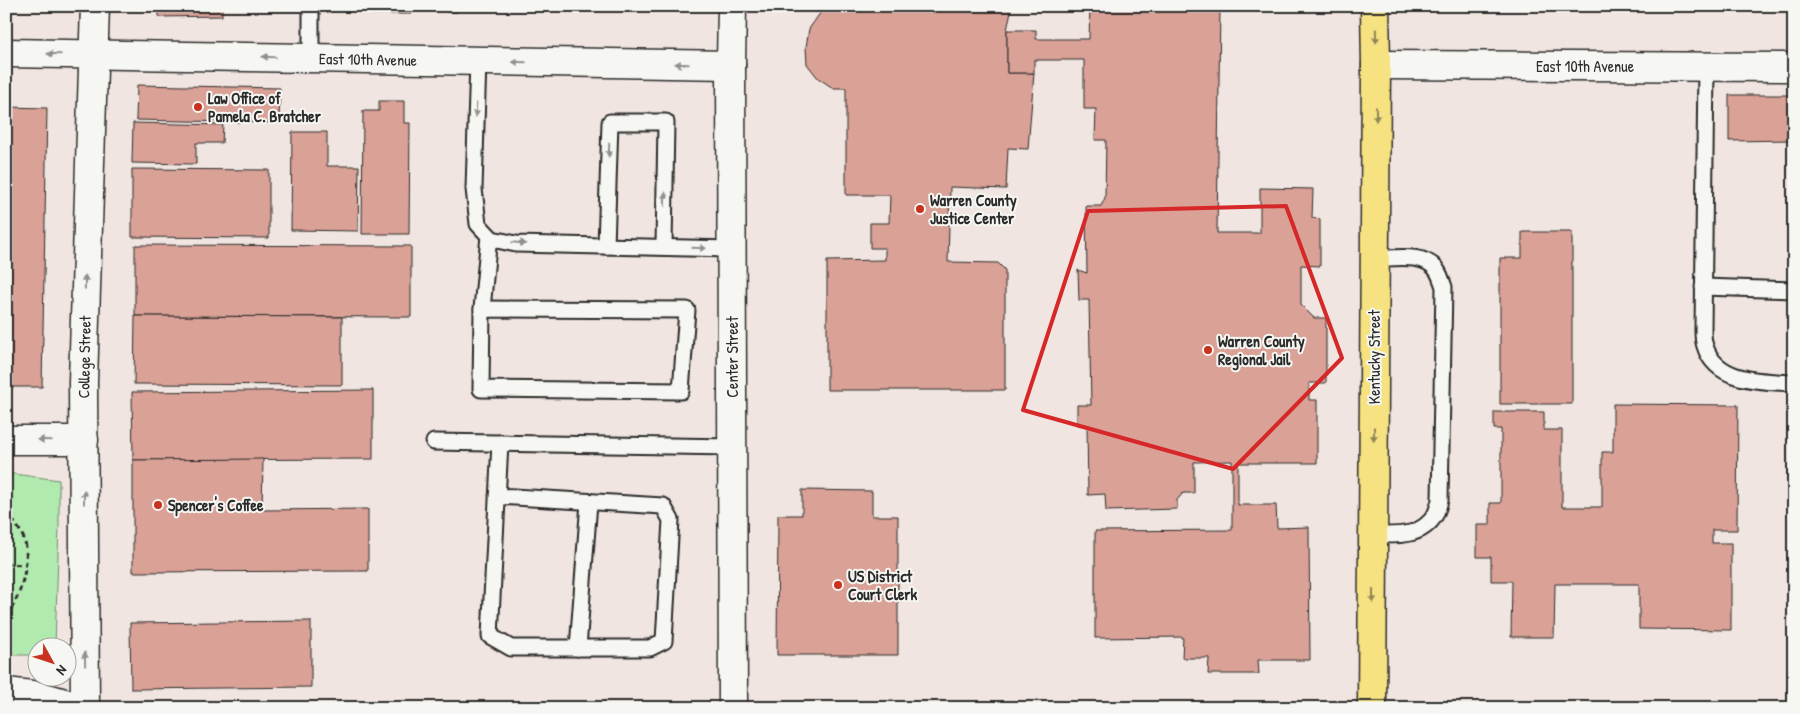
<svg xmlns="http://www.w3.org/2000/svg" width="1800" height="714" font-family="'Patrick Hand',sans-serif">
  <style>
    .green { fill: #b1eaae; stroke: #6e8a6c }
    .building { fill: #daa196; stroke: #2b2b2b }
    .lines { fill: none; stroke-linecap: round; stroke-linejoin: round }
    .service-casing { stroke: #2b2b2b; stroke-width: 19 }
    .minor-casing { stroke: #2b2b2b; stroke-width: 31 }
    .tertiary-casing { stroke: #2b2b2b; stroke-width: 31 }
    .primary-casing { stroke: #2b2b2b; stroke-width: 31 }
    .path { stroke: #2b2b2b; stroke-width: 3; stroke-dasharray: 5 4; stroke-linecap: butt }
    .service { stroke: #f6f6f2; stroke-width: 15 }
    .minor { stroke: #f6f6f2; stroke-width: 28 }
    .tertiary { stroke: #f6f6f2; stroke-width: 28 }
    .primary { stroke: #f6e281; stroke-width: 28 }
    .oneway { fill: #908656 }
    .oneway2 { fill: #90908e }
    .marked { fill: none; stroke: #d62828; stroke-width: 4; stroke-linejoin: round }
    .poi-dot { fill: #c8321e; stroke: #f6f6f2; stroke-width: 2 }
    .labels { text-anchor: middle; stroke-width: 4; stroke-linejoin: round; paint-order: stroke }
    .street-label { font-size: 16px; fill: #2b2b2b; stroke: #f6f6f2 }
    .poi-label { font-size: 16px; font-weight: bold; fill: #2b2b2b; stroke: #f6f6f2; text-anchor: start }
  </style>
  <rect width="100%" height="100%" fill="#f0e5e0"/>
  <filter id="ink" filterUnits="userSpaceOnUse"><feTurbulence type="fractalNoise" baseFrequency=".02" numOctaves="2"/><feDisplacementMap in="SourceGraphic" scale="10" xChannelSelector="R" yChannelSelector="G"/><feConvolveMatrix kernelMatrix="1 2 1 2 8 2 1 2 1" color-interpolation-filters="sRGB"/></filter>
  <g filter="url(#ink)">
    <!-- green -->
    <polygon class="green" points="6,473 59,480 59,525 55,646 38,646 37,655 6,655"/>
    <!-- building -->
    <g class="building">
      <polygon points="159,6 222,6 222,16 159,17"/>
      <polygon points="371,6 421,6 421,11 411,11 411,14 371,14"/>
      <rect x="447" y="6" width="10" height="6"/>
      <polygon points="505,6 558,6 558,8"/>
      <polygon points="825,6 1012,6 1007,30 1007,73 1034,73 1028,149 1008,148 1006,189 950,187 948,262 998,263 1005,270 1005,390 827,390 827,261 885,260 885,248 870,248 870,223 889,223 890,195 846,195 846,88 833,88 818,78 807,64 806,47 809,29"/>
      <polygon points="1090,6 1220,7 1217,233 1260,233 1260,188 1313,189 1312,218 1320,219 1320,266 1301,265 1301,305 1314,318 1326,318 1326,383 1309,383 1309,400 1317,400 1317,463 1238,463 1238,505 1276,505 1277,528 1309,527 1310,660 1258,660 1259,674 1208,674 1209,658 1182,658 1183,637 1095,638 1095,531 1232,530 1232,461 1194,462 1194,493 1183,493 1177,500 1177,509 1106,511 1105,494 1088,495 1087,425 1077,425 1077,405 1091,405 1089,300 1079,300 1078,270 1087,273 1086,206 1101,206 1105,198 1106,140 1095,140 1096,109 1084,109 1084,60 1034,60 1034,73 1007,73 1007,30 1036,30 1036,39 1089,39"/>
      <polygon points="1432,6 1465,6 1432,8"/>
      <polygon points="137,85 280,88 279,123 136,120"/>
      <polygon points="1729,95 1794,95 1794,140 1729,141"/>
      <polygon points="379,101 404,101 404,123 410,123 409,234 362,234 363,111 379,111"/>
      <polygon points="6,107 47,108 42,387 6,387"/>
      <polygon points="133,123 223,125 222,143 196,143 196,164 132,163"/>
      <polygon points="292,132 327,132 327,166 359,166 358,231 291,230"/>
      <polygon points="132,169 269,170 269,238 132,237"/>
      <polygon points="1522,232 1572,232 1572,404 1500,404 1500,258 1522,258"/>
      <polygon points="135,245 411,246 411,317 135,316"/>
      <polygon points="135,316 342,317 342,385 134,384"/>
      <polygon points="373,390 373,459 133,460 132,392"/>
      <polygon points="1613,404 1738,405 1737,530 1712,530 1712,543 1731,543 1731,630 1639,629 1639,584 1555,584 1554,637 1511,637 1512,581 1491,581 1491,557 1477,557 1477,525 1490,525 1490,503 1501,503 1501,429 1494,429 1494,412 1544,412 1544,430 1562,430 1562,507 1602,507 1602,452 1613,452"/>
      <polygon points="263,459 262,510 368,509 368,571 133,572 133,460"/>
      <polygon points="802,490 872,491 872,516 898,516 898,655 777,655 778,515 802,515"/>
      <polygon points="311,621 311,687 131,689 130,623"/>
    </g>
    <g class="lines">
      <defs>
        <g id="service">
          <polyline points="311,6 311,58"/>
          <polyline points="478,61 474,189 478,224 492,239 516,244 731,249"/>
          <path d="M1706,67L1703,330C1703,335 1703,341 1705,346C1716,383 1763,381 1794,383"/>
          <polyline points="606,246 610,122 666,122 664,247"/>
          <polyline points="1703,287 1794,290"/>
          <polygon points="482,309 687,310 681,391 481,389"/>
          <polyline points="482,309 489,236"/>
          <polyline points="434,442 732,447"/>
          <polyline points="497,496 663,506 671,520 664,641 650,648 511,648 490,636 500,443"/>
          <path d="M1373,535C1396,535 1421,538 1435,515C1437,511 1439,505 1440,500L1444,287C1442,282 1441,277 1438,272C1427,252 1394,258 1375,259"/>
          <polyline points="578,648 589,502"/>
        </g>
        <g id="minor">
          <polyline points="6,53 731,65"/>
          <polyline points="1376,65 1794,67"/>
          <polyline points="6,440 84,440"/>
          <polyline points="6,692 40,696 82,708"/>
        </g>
        <g id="tertiary">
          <polyline points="732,6 731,65 733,708"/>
          <polyline points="85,708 83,382 95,6"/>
        </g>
        <polyline id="primary" points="1372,708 1376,65 1375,6"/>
      </defs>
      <!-- service casing -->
      <use href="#service" class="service-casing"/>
      <!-- minor casing -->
      <use href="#minor" class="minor-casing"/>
      <!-- tertiary casing -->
      <use href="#tertiary" class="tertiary-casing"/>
      <!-- primary casing -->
      <use href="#primary" class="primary-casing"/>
      <!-- path -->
      <g class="path">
        <path d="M6,513C14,521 22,532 25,542C30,563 20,600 6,616"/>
        <polyline points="6,564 26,565"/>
      </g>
      <!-- service -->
      <use href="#service" class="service"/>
      <!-- minor -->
      <use href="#minor" class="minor"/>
      <!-- tertiary -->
      <use href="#tertiary" class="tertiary"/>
      <!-- primary -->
      <use href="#primary" class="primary"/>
    </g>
    <!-- one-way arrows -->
    <defs><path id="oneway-solid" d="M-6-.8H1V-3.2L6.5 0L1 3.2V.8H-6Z" transform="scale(1.25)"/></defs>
    <g class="oneway">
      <use href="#oneway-solid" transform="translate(1376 36) rotate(89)"/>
      <use href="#oneway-solid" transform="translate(1376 114) rotate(90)"/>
      <use href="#oneway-solid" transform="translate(1374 434) rotate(90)"/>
      <use href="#oneway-solid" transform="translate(1373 596) rotate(90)"/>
    </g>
    <g class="oneway2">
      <use href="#oneway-solid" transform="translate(54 54) rotate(-179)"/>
      <use href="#oneway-solid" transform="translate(269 57) rotate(-179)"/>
      <use href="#oneway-solid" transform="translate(519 62) rotate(-179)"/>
      <use href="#oneway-solid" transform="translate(682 64) rotate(-179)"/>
      <use href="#oneway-solid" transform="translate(476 110) rotate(92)"/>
      <use href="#oneway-solid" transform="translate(609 150) rotate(92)"/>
      <use href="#oneway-solid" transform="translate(665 199) rotate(-89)"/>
      <use href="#oneway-solid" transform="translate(519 243) rotate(5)"/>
      <use href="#oneway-solid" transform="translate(699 248) rotate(2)"/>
      <use href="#oneway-solid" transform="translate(85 282) rotate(-89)"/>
      <use href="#oneway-solid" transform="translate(45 440) rotate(-178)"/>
      <use href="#oneway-solid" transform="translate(84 497) rotate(-90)"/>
      <use href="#oneway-solid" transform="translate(85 659) rotate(-91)"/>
    </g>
  </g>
  <!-- marked area -->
  <path class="marked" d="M1286,206L1342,358L1233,469L1023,410L1088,211Z"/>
  <!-- markers -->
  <g class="poi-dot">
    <circle cx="198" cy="107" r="5"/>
    <circle cx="920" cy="209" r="5"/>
    <circle cx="1208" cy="350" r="5"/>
    <circle cx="158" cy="505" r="5"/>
    <circle cx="838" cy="585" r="5"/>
  </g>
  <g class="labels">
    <!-- street labels -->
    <g class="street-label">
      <text transform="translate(368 59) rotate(1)" y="6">East 10th Avenue</text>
      <text x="1585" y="72">East 10th Avenue</text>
      <text transform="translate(84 357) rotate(-89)" y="6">College Street</text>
      <text transform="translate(732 357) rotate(-90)" y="6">Center Street</text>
      <text transform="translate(1374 357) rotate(-90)" y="6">Kentucky Street</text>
    </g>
    <!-- poi labels -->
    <g class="poi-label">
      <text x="208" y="104">Law Office of<tspan x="208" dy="18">Pamela C. Bratcher</tspan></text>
      <text x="930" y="206">Warren County<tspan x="930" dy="18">Justice Center</tspan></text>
      <text x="1218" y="347">Warren County<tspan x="1218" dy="18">Regional Jail</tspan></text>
      <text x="168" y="511">Spencer's Coffee</text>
      <text x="848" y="582">US District<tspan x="848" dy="18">Court Clerk</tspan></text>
    </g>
  </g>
  <!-- margin -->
  <rect width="1800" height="714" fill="none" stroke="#f6f6f2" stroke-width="25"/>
  <rect x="12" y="12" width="1775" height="689" fill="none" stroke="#2b2b2b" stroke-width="2" filter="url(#ink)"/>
  <!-- north arrow -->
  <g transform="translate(52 662) rotate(130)"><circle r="24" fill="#f6f6f2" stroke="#a5a5a2"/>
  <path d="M0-4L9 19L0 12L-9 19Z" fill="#c8321e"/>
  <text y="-8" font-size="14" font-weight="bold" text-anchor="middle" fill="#2b2b2b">N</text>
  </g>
</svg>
